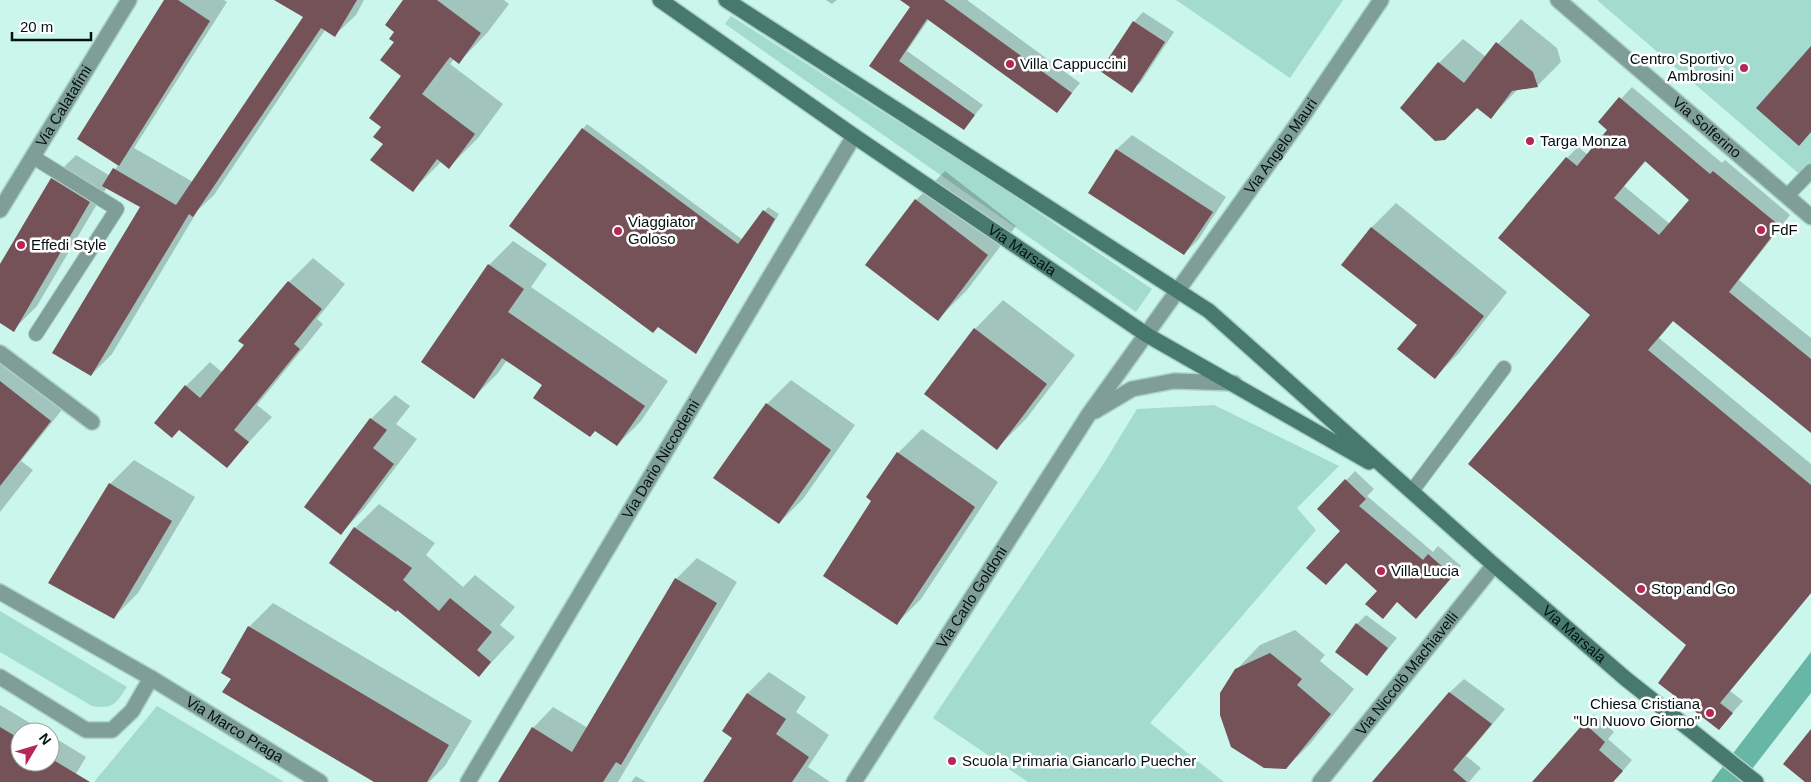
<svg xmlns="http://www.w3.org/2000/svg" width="1811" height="782" font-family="Arial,sans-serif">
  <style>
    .green { fill: #a4dbcf }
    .water { fill: #67b6a6 }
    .shadow { fill: #0003; fill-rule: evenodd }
    .building { fill: #745258; fill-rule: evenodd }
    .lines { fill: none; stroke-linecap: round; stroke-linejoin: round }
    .lane-casing { stroke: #aad2c9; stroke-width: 16 }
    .street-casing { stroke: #aad2c9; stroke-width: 18 }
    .secondary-casing { stroke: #aad2c9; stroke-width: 18 }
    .lane { stroke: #7f9e97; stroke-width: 14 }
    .street { stroke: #7f9e97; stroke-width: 15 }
    .secondary { stroke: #48796f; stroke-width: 15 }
    .poi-dot { fill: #b62756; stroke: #fff; stroke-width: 2 }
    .labels { text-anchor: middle; stroke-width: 5; stroke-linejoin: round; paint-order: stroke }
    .poi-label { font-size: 15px; fill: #04120f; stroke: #fff; text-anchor: start }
    .street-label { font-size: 15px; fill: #04120f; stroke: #fff }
  </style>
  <rect width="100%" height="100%" fill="#caf6ec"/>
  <!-- green -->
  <g class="green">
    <polygon points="1176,0 1343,0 1290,78"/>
    <polygon points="1597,0 1811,0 1811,184"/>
    <polygon points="731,16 990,180 1152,289 1136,312 725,24"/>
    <polygon points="1214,405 1339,466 1297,508 1316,530 1150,723 1224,782 1028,782 933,718 1101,468 1137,409"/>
    <path d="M0,611L127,687C116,703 113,710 92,706L0,652Z"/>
    <polygon points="157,706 284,782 94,782"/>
  </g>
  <!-- water -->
  <polygon class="water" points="1811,652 1811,693 1742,782 1711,782"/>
  <!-- shadow -->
  <g class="shadow">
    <polygon points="165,0 224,0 227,2 134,148 193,182 305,17 276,0 364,0 356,15 335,35 325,30 214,195 198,210 112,354 91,375 141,207 107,187 37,306 13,330 0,322 0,267 52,179 76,155 110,176 119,164"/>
    <polygon points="405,0 504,0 509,4 487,33 459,62 454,59 450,64 503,104 478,138 449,167 442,161 413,190 384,143 383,127 402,76 395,42 396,31"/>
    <polygon points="826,0 837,0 832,4"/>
    <polygon points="916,0 967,0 1080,83 1057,111 929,19 907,51 983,105 964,128 871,66"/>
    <polygon points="1143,12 1174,32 1141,82 1131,91 1101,71 1134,22"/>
    <polygon points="1521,19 1557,48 1561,62 1537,86 1518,89 1491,117 1439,63 1463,39 1486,57"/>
    <path d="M1632,87L1722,163L1725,160L1790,215L1739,280L1811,338V432L1674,320L1659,338L1811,464V593L1730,691L1743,701L1719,728L1688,645L1592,315L1567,158L1578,147L1588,155L1609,130L1600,122ZM1646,161L1691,199L1670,224L1624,186Z"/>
    <polygon points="587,124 743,240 768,207 779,214 696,352 583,129"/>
    <polygon points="1132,135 1226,197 1198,240 1184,254 1089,192 1117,149"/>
    <polygon points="945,171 1016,226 967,290 938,319 916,200"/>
    <polygon points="1396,203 1507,292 1459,353 1435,377 1419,324 1343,264 1372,227"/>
    <polygon points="513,241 547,264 531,287 668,381 641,421 617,445 543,385 507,360 498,373 474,397 489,265"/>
    <polygon points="313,258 345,284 317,319 323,324 257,405 272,417 226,467 186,386 210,362 223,373 245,345 239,340 289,282"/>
    <polygon points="1003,300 1075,355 1026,419 997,448 975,329"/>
    <polygon points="0,354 65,406 21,461 33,470 0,512"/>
    <polygon points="791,380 855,425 803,499 779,523 767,404"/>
    <polygon points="395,395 410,406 396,424 417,439 364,509 341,533 371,419"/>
    <polygon points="922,429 998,482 921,599 897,623 898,453"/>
    <polygon points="134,460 195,497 138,593 114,617 110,484"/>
    <polygon points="1355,471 1374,489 1367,496 1433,552 1438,546 1461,566 1425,608 1398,601 1379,591 1341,530 1319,509"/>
    <polygon points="379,504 435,543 426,555 463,587 475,575 515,607 500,625 515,637 479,676 355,528"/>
    <polygon points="697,558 737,582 618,782 500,782 533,728 553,707 588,728 676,579"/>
    <polygon points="273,603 472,721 445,766 429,782 376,782 232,678 249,627"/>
    <polygon points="1366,615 1397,638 1367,674 1357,624"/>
    <polygon points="1295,630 1325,655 1320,661 1354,689 1310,744 1286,768 1236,670 1260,645"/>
    <polygon points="769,672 806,697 796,712 829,735 808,767 830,782 705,782 734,738 723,731 748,693"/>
    <polygon points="1464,679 1505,709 1466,756 1481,768 1469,782 1388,782 1449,693"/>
    <polygon points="0,705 45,732 20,732 20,762 50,762 50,735 86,757 71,782 5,782 0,779"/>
    <polygon points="1594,714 1614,732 1608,739 1632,760 1613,782 1549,782 1585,724"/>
    <polygon points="636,776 646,782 631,782"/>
  </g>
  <!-- building -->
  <g class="building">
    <polygon points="164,0 178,0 210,21 119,166 77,139"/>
    <polygon points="274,0 357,0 335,37 321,28 193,217 189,214 91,376 52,353 140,207 102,186 113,168 176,205 303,17"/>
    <polygon points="403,0 437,0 481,33 459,64 450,57 422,94 475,134 449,169 437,159 413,192 370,160 383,144 373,137 381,127 369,118 401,76 380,60 394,42 389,39 394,32 385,25"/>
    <polygon points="900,0 944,0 1072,93 1057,113 927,19 899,61 975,115 964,130 869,66 910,7"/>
    <polygon points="1133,21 1165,42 1132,93 1100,71"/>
    <polygon points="1496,42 1533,72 1538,87 1512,91 1491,119 1477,108 1445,140 1435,141 1400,108 1438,62 1464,83"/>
    <polygon points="1811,46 1811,132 1799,146 1756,108"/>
    <path d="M1619,97L1710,174L1713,171L1780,226L1729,292L1811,359V433L1673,321L1648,350L1811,485V593L1720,703L1733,713L1719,730L1658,683L1686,645L1468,464L1590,315L1498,238L1566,157L1577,166L1607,130L1598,122ZM1645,161L1689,200L1659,235L1614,198Z"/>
    <polygon points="582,128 738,244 763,210 775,219 696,354 658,327 653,333 509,226"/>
    <polygon points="1116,149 1213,212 1184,255 1088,193"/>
    <polygon points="51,178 90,202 14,332 0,323 0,264"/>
    <polygon points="915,199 988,255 938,321 865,265"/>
    <polygon points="1371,227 1484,316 1435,379 1397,349 1417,325 1341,265"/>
    <polygon points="488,264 524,289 508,312 645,406 617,446 595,431 590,437 533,398 542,385 502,358 474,399 421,362"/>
    <polygon points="288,281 322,309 294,344 300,349 234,430 249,442 227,468 179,430 172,438 154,423 185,385 200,398 244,345 238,341"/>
    <polygon points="974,328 1047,384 997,450 924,394"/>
    <polygon points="0,381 51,421 0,486"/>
    <polygon points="766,403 831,450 779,524 713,478"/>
    <polygon points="370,418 387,430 373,448 394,464 341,535 304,507"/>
    <polygon points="897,452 975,507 897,625 823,576 871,501 866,497"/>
    <polygon points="1345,479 1366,499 1359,506 1423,560 1428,554 1453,576 1416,619 1397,602 1383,619 1365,604 1377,591 1346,563 1326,585 1306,568 1340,531 1317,509"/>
    <polygon points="109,483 172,521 114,619 48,583"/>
    <polygon points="354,527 412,568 403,580 439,611 450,598 492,632 477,650 491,662 479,677 397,610 396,612 329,563"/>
    <polygon points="675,578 717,603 621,765 616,762 603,782 498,782 532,727 572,752"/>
    <polygon points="1356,623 1388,648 1367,676 1335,652"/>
    <polygon points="248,626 449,745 427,782 374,782 222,692 231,679 221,673"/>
    <polygon points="1270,653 1302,679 1297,685 1331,714 1286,769 1264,768 1231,747 1220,715 1220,693 1235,669"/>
    <polygon points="1449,692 1492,724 1453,770 1467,782 1372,782"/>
    <polygon points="747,693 786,719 776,734 809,757 792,782 703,782 732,738 722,731"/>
    <polygon points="1584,723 1605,742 1599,750 1623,771 1613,782 1532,782"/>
    <polygon points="0,727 20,739 20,762 50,762 50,758 90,782 0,782"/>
    <polygon points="1811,729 1811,782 1805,782 1783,764"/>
  </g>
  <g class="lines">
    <defs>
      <g id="lane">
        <polyline points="33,157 117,209 36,334"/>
        <polyline points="1787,196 1811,171"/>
        <polyline points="1412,491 1504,368"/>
      </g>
      <g id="street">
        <path id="s1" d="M1558,0L1811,217"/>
        <path id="s2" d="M0,210L129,0"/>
        <polyline points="0,353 92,422"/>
        <polyline points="1095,411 1132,389 1174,381 1234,383"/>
        <path id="s3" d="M0,592L151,678L320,782"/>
        <polyline points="0,677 86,730 112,730 132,711 151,678"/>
        <path id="s4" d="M468,782L854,136"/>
        <path id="s5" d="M854,782L1089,414L1300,120L1381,0"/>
        <path id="s6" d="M1320,782L1494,565"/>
      </g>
      <g id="secondary">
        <path id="s7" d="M660,0L854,136L1147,335L1369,462"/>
        <path id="s8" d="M726,0L1209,311L1494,565L1626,679L1756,782"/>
      </g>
    </defs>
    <!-- lane casing -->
    <use href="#lane" class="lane-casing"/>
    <!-- street casing -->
    <use href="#street" class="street-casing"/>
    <!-- secondary casing -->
    <use href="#secondary" class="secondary-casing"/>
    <!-- lane -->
    <use href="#lane" class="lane"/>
    <!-- street -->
    <use href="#street" class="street"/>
    <!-- secondary -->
    <use href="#secondary" class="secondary"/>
  </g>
  <!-- markers -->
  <g class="poi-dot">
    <circle cx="1010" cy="64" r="5"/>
    <circle cx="1744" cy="68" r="5"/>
    <circle cx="1530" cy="141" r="5"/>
    <circle cx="1761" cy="230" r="5"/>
    <circle cx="618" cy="231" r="5"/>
    <circle cx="21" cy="245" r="5"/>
    <circle cx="1381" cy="571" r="5"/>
    <circle cx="1641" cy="589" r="5"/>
    <circle cx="1710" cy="713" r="5"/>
    <circle cx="952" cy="761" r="5"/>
  </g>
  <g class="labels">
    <!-- poi labels -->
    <g class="poi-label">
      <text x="1734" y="64" text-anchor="end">Centro Sportivo<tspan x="1734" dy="17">Ambrosini</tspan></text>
      <text x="1020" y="69">Villa Cappuccini</text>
      <text x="1540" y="146">Targa Monza</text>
      <text x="628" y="227">Viaggiator<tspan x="628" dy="17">Goloso</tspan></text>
      <text x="1771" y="235">FdF</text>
      <text x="31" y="250">Effedi Style</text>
      <text x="1391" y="576">Villa Lucia</text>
      <text x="1651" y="594">Stop and Go</text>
      <text x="1700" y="709" text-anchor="end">Chiesa Cristiana<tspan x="1700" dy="17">"Un Nuovo Giorno"</tspan></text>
      <text x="962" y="766">Scuola Primaria Giancarlo Puecher</text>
    </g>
    <!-- street labels -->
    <g class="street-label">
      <text dy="5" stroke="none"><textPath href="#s2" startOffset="122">Via Calatafimi</textPath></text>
      <text dy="5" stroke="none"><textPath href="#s1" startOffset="196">Via Solferino</textPath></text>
      <text dy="5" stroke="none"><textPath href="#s5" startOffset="766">Via Angelo Mauri</textPath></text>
      <text dy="5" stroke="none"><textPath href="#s7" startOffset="440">Via Marsala</textPath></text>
      <text dy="5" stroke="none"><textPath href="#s4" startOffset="376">Via Dario Niccodemi</textPath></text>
      <text dy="5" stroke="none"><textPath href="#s5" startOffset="219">Via Carlo Goldoni</textPath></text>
      <text dy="5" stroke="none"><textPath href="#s8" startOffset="1062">Via Marsala</textPath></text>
      <text dy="5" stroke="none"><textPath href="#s6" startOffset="139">Via Niccolò Machiavelli</textPath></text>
      <text dy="5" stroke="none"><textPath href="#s3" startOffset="272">Via Marco Praga</textPath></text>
    </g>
  </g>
  <!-- north arrow -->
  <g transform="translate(35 747) rotate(52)"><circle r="24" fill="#ffffff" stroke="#9ba09f"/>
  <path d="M0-4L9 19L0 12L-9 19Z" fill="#b62756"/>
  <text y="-8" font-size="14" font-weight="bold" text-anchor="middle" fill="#04120f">N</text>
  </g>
  <!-- scale -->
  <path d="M12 32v8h79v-8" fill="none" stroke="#04120f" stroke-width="2.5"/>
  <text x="20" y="32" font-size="15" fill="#04120f" stroke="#ffffff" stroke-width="4" paint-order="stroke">20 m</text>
</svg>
